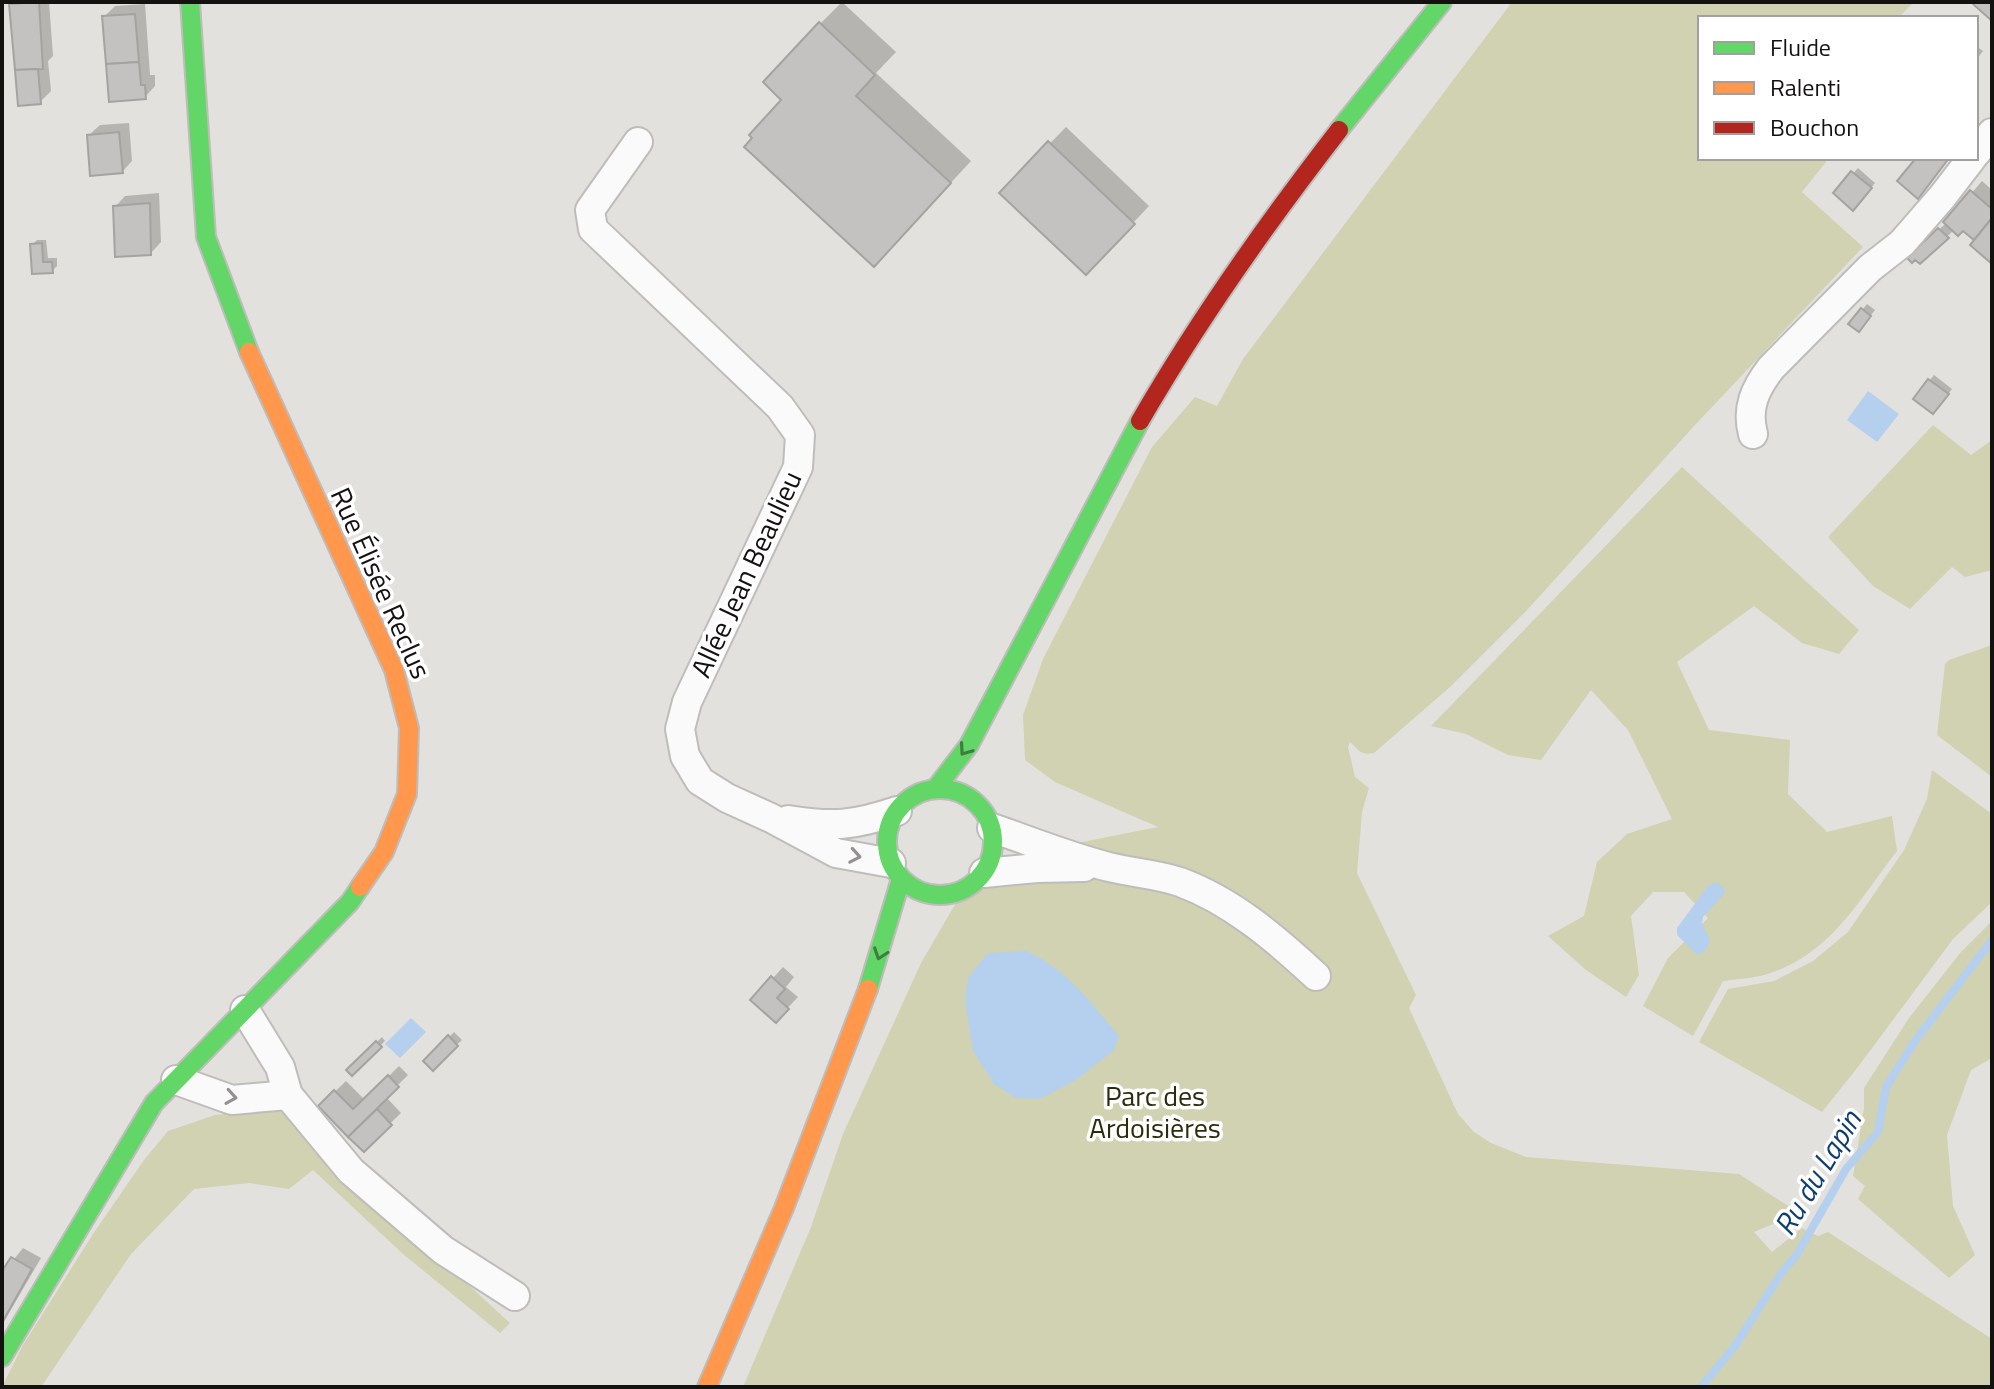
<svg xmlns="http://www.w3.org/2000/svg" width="1994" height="1389" font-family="'Titillium Web',sans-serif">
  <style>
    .green { fill: #d0d2b1 }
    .water { fill: #b5cfee }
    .shadow { fill: #0003 }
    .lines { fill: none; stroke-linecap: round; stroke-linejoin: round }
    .stream { stroke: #b5cfee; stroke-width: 8 }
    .building { fill: #c4c2c0; stroke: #a5a3a2; stroke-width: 2 }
    .street-casing { stroke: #bebdbb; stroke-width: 32 }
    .fast-casing { stroke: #bebdbb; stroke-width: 22 }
    .slow-casing { stroke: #bebdbb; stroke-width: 22 }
    .jam-casing { stroke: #bebdbb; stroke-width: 22 }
    .street { stroke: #fbfafa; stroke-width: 28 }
    .fast { stroke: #63d668; stroke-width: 18 }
    .slow { stroke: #ff974d; stroke-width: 18 }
    .jam { stroke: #b3261e; stroke-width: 18 }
    .oneway { stroke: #3f7e40 }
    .oneway2 { stroke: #939291 }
    .labels { text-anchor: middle; stroke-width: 7; stroke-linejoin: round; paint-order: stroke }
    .street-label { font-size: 28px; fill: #131210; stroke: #fff }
    .park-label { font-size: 28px; fill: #2a2c0c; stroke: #fff }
    .water-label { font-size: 30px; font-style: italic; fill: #0c3e71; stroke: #fff }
  </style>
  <rect width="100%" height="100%" fill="#e3e1de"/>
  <!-- green -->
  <g class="green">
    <path d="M1512,2H1914L1898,18H1700V158H1829L1802,192L1863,247L1695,425L1528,609L1450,687L1374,753C1360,756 1359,750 1350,742L1348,747L1355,777L1369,788L1362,812L1357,873L1416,995L1409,1008L1458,1114L1474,1132L1491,1143L1526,1157L1739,1174L1799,1213L1754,1232L1772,1252L1802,1228L1818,1236L1828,1232L1992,1339V1387H743L811,1227L843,1134L921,963L964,889L999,865L1027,853L1158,827L1055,782L1025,760L1023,715L1043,659L1152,447L1195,397L1217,406L1243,359Z"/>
    <polygon points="1933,425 1971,455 1992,440 1992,570 1965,577 1952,567 1910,609 1873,586 1828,537"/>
    <path d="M1682,467L1859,630L1839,654L1802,643L1754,606L1677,662L1709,730L1790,740L1788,794L1827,832L1892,816L1897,851C1861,897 1832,952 1773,972C1758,978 1739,979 1723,981L1693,1036L1643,1006L1668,958L1708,918L1684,892H1653L1631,916L1639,975L1626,997L1586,970L1548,936L1584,916L1597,862L1627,834L1672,819L1628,730L1591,690L1541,760L1508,755L1466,734L1431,726Z"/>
    <polygon points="1992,645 1992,777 1937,735 1945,664 1949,660"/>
    <polygon points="1932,770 1992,814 1992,902 1953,939 1858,1067 1822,1112 1699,1042 1728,989 1774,981 1813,961 1848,932 1904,850 1927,799"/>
    <polygon points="1992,921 1992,1058 1971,1070 1947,1135 1953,1206 1975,1255 1949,1278 1858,1199 1865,1186 1853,1176 1864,1108 1864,1088 1909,1018 1961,952"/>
    <polygon points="287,1109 339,1166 510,1323 500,1333 403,1254 313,1170 289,1189 249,1183 194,1189 131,1254 41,1387 2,1387 23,1345 93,1234 144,1160 168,1131 215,1115"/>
  </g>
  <!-- water -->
  <g class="water">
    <polygon points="1868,391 1899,414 1877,442 1847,420"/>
    <polygon points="1716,882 1723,887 1725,893 1703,917 1702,923 1710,941 1705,951 1697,955 1677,935 1677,928 1708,886"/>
    <path d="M1026,951C1067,969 1091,1003 1119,1036L1114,1050L1076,1080L1040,1099L1016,1098L994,1084L973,1051L965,1000L968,978L988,953Z"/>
    <polygon points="411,1018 426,1032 400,1058 385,1044"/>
  </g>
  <!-- shadow -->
  <g class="shadow">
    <polygon points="14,2 49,2 53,56 48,61 51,91 40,102 12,4"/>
    <polygon points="842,2 896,52 876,73 971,161 895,243 784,99 820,24"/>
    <polygon points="145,4 150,75 155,75 155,86 145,97 104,17 115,6"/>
    <polygon points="1976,46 1983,51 1976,60"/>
    <polygon points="129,123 132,161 122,172 89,135 100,125"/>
    <polygon points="1066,127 1149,206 1102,256 1002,193"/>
    <polygon points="1858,168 1875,183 1857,204 1836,193"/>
    <polygon points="1982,181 1992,190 1992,262 1976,240 1963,228 1954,230 1920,262 1910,258 1946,223"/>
    <polygon points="159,193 161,242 151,253 115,207 125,196"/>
    <polygon points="37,240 46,240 48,258 57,258 57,266 52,271 34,272 32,245"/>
    <polygon points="1867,304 1875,310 1863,325 1851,324"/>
    <polygon points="1934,375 1952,389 1938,407 1916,398"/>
    <polygon points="783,967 794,977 786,987 798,997 776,1020 773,978"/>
    <polygon points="454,1032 462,1040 433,1068 426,1061"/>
    <polygon points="382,1037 385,1041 352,1073 349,1070"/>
    <polygon points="399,1066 408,1075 386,1097 401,1113 364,1149 320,1106 346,1081 365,1100"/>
    <polygon points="23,1248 41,1258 2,1325 2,1274"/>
  </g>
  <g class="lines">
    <!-- stream -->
    <polyline class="stream" points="1701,1387 1735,1346 1782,1272 1796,1256 1846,1169 1878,1132 1886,1087 1915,1041 1992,940"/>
  </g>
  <!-- building -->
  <g class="building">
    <polygon points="39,2 43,69 15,70 9,4"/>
    <polygon points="1975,2 1992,2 1992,21 1973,4"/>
    <polygon points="135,14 139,62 106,64 102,16"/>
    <polygon points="819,22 875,75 856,96 951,183 874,267 744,147 752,138 749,135 781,100 763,82"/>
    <polygon points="139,62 141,85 145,85 146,99 109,102 106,64"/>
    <polygon points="38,69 41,104 18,106 15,70"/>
    <polygon points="119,132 123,173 90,176 87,135"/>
    <polygon points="1048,141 1135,224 1086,275 999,193"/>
    <polygon points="1916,158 1949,158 1918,199 1897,181"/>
    <polygon points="1851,171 1872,188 1853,211 1833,193"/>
    <polygon points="1970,190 1992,209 1992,218 1974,240 1963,231 1958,236 1943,222"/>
    <polygon points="150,203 151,255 115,257 113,206"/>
    <polygon points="1992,218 1992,264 1970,245"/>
    <polygon points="1938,228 1949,238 1920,264 1915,260 1912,263 1907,258"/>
    <polygon points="42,243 43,262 52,262 53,273 32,274 30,244"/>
    <polygon points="1861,308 1871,316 1859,332 1848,324"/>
    <polygon points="1928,379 1949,394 1933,414 1913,399"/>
    <polygon points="771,976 785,989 777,998 789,1009 776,1023 750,1000"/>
    <polygon points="448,1035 458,1046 433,1071 423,1061"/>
    <polygon points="376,1041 382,1047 352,1076 346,1070"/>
    <polygon points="388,1075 399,1087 348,1137 318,1106 334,1090 353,1109"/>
    <polygon points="377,1109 392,1125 364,1152 348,1137"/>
    <polygon points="11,1257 32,1269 2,1323 2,1271"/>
  </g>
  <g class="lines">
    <defs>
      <g id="street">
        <polyline points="638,142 590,210 593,229 780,407 800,435 798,467 687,702 680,729 685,756 700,781 727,798 771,818 836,853 891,863"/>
        <polyline points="1976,153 1992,133"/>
        <path d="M1753,434C1746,408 1755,389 1771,368L1870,268L1902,243L1942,197L1972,158"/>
        <path d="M788,820C833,827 853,826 897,811"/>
        <path d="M992,828C1030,841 1069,857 1109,867C1133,873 1157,874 1180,882C1232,901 1276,939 1316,976"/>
        <polyline points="984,873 1037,868 1084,867"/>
        <polyline points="245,1010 280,1067 288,1095 351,1171 443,1250 515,1296"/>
        <polyline points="176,1080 232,1100 288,1095"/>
      </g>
      <g id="fast">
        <polyline points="190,2 206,237 249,352"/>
        <polyline points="1339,130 1442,2"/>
        <polyline points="936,788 969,745 1140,421"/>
        <circle cx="940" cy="842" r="53"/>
        <polyline points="868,989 901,879"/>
        <polyline points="2,1357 154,1103 350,902 360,887"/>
      </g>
      <g id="slow">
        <polyline points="249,352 394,670 409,728 407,794 384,852 360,887"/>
        <polyline points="707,1387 784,1208 868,989"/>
      </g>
      <path id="jam" d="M1140,421C1199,319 1267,223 1339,130"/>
    </defs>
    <!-- street casing -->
    <use href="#street" class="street-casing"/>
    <!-- fast casing -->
    <use href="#fast" class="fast-casing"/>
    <!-- slow casing -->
    <use href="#slow" class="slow-casing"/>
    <!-- jam casing -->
    <use href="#jam" class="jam-casing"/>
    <!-- street -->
    <use href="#street" class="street"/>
    <!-- fast -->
    <use href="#fast" class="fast"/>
    <!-- slow -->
    <use href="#slow" class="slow"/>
    <!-- jam -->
    <use href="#jam" class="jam"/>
  </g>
  <!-- one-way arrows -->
  <defs><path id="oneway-chevron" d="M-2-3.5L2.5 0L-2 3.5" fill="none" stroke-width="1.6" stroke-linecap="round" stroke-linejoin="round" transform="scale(2)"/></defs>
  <g class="oneway">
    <use href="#oneway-chevron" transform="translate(965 750) rotate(125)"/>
    <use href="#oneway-chevron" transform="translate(880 954) rotate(109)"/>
  </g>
  <g class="oneway2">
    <use href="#oneway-chevron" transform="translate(855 856) rotate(10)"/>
    <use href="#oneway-chevron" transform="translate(231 1097) rotate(9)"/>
  </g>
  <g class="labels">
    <!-- street labels -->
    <g class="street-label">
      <text transform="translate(746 574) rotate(-65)" y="10">Allée Jean Beaulieu</text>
      <text transform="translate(381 583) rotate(66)" y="10">Rue Élisée Reclus</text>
    </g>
    <!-- park labels -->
    <g class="park-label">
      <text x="1155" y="1106">Parc des<tspan x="1155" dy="32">Ardoisières</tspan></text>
    </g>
    <!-- water labels -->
    <g class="water-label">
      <text transform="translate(1818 1173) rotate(-59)" y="10">Ru du Lapin</text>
    </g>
  </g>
  <!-- border -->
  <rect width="1994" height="1389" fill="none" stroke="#131210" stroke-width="8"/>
  <!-- legend -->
  <rect x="1698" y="16" width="280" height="144" fill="#ffffff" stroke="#a1a09f" stroke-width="2"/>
  <rect x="1714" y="42" width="40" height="12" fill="#63d668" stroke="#a1a09f" stroke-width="2"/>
  <text x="1770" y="56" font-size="24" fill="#131210">Fluide</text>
  <rect x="1714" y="82" width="40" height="12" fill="#ff974d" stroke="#a1a09f" stroke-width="2"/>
  <text x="1770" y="96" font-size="24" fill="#131210">Ralenti</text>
  <rect x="1714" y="122" width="40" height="12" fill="#b3261e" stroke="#a1a09f" stroke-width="2"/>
  <text x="1770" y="136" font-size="24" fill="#131210">Bouchon</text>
</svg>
